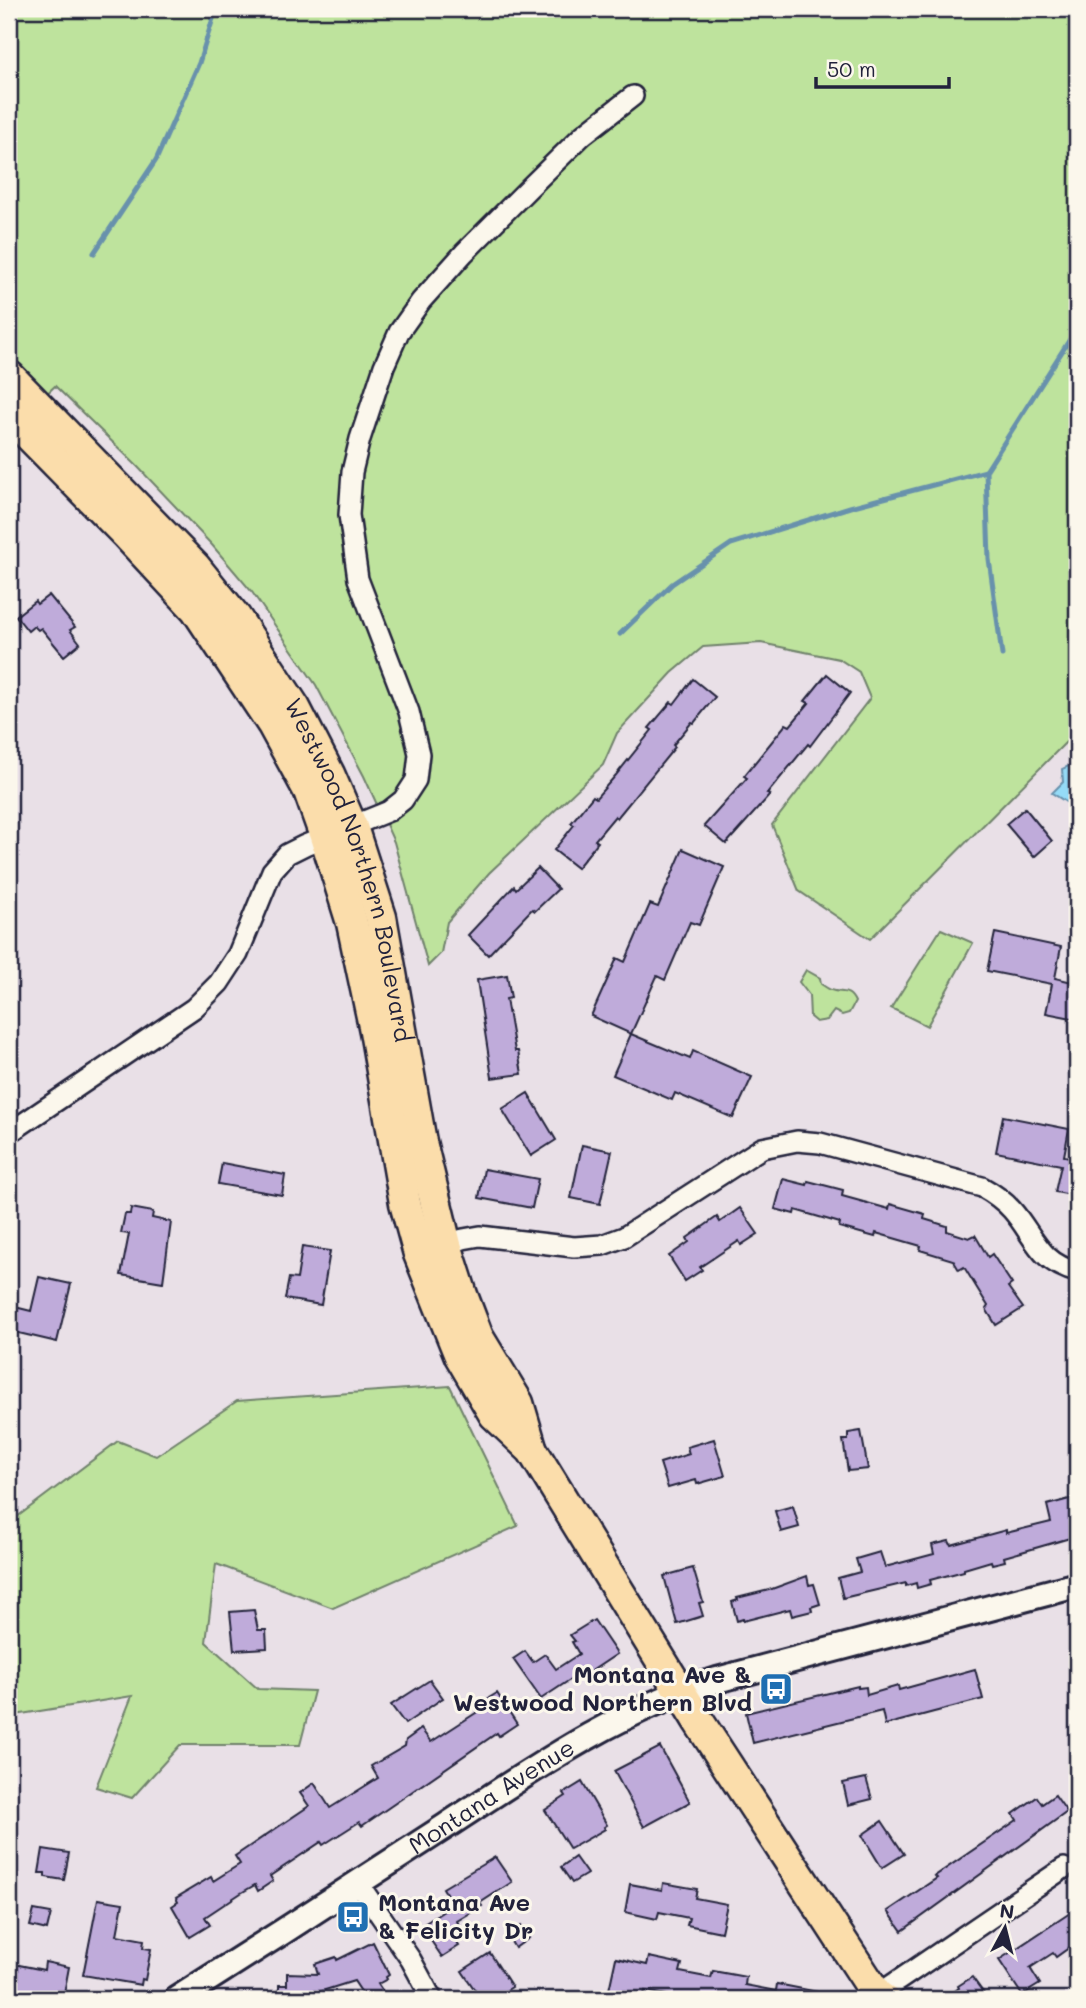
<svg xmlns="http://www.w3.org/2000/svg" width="1086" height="2008" font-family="Mali,sans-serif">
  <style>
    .green { fill: #bee39d; stroke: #70826c; stroke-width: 2 }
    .water { fill: #95dbf7; stroke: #6791ac; stroke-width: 2 }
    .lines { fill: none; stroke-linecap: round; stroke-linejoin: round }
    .stream { stroke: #6791ac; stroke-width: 5 }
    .building { fill: #bfabda; stroke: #22223b; stroke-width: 2 }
    .minor-casing { stroke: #22223b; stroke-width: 24 }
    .tertiary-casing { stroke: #22223b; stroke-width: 30 }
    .primary-casing { stroke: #22223b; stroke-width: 35 }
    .minor { stroke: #fbf7ec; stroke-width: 19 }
    .tertiary { stroke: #fbf7ec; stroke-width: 24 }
    .primary { stroke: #fbddab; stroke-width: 30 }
    .labels { text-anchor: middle; stroke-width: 6; stroke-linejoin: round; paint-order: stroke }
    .street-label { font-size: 24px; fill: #22223b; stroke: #fbf7ec }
    .poi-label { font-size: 24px; font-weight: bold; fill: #22223b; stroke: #fbf7ec; text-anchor: end }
  </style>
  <rect width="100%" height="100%" fill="#e9e0e7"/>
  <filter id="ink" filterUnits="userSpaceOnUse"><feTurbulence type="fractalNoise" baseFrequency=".0143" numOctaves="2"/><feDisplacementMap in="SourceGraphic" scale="14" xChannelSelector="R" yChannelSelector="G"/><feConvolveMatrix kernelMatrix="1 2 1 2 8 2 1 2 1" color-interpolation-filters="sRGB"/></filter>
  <g filter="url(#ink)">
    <!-- green -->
    <g class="green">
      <polygon points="9,9 1077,9 1077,731 870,939 799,891 772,825 870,698 859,672 839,659 761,643 703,647 672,673 617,733 603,765 489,873 447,922 441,953 428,966 394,842 364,776 316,685 252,592 212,545 136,465 55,386 9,429"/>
      <polygon points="941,929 973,943 927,1026 891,1008"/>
      <path d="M806,970L820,978L821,984C824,986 828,989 831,990C842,994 849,988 855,1002L849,1013L842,1015L834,1011L827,1020L816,1022L810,1017L809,995L799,982Z"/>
      <polygon points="450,1386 518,1526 333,1608 216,1564 206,1642 258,1689 314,1691 300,1745 180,1745 132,1798 96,1787 132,1696 9,1716 9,1523 118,1441 156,1456 237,1401"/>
    </g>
    <!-- water -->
    <polygon class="water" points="1073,764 1077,764 1077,795 1066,802 1052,793 1063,782 1062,769"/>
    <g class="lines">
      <!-- stream -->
      <g class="stream">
        <polyline points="94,253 156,160 199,63 216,9"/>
        <polyline points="986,471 989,559 1002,655"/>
        <polyline points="986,471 1077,328"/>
        <polyline points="620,634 672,584 731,544 850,507 986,471"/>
      </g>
    </g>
    <!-- building -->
    <g class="building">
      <polygon points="49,595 75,627 70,630 80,643 64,656 41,628 38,630 34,626 28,631 16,616 35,601 37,604"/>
      <polygon points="827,674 850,693 810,746 808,744 767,794 770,795 726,844 704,826 747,778 744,776 786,724 790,726 809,703 805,701"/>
      <polygon points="693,679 715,697 694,723 692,722 673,745 675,747 617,818 615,816 595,840 598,842 577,868 554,850 574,825 571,823 593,796 596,798 616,775 652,730 649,728 671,702 674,704"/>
      <polygon points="1025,808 1052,841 1034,857 1006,824"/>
      <polygon points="683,849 724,867 699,925 690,922 665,980 657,976 631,1034 591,1016 617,958 625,962 650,904 658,907"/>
      <polygon points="538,868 558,889 535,911 532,909 488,955 468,935 514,886 516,889"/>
      <polygon points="995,933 1061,947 1055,978 1077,983 1077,1019 1046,1013 1052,984 987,971"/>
      <polygon points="507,975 511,998 506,999 515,1051 518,1051 522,1074 492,1078 477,980"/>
      <polygon points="631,1034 690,1059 693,1051 752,1077 733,1118 675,1093 672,1100 613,1075"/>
      <polygon points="528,1093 556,1140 531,1156 502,1109"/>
      <polygon points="1003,1116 1069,1129 1064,1156 1077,1158 1077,1196 1055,1192 1061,1165 996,1152"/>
      <polygon points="582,1145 612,1151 600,1204 571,1198"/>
      <polygon points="222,1163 285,1175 282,1195 218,1184"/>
      <polygon points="484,1169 538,1179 532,1208 479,1198"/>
      <polygon points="783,1179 807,1185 808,1181 843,1190 842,1196 889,1209 890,1204 925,1214 924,1219 947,1226 947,1231 969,1238 975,1235 988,1257 992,1254 1012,1284 1008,1287 1023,1308 996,1325 986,1309 988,1306 964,1267 959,1270 953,1260 920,1250 921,1246 876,1233 875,1237 839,1227 840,1223 795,1210 794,1214 775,1209"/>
      <polygon points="131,1208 153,1212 152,1218 171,1222 163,1282 121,1275 129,1234 121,1233 125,1214 130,1214"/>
      <polygon points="740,1208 758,1234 741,1245 739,1241 700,1267 702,1270 685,1281 669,1256 689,1242 687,1238 717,1217 720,1222"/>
      <polygon points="302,1247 330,1251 321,1305 285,1299 289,1278 297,1279"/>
      <polygon points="39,1277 71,1284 57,1342 10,1331 15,1307 31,1311"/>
      <polygon points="861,1431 868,1469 848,1471 843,1440 848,1440 848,1433"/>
      <polygon points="714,1439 725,1476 697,1484 696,1480 668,1488 660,1463 689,1454 687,1447"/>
      <polygon points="1077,1497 1077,1536 1004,1557 1005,1561 992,1564 991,1561 964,1569 964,1571 930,1580 931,1584 917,1588 916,1583 906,1586 906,1583 843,1598 838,1578 860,1572 856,1559 880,1552 885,1567 934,1554 932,1545 949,1541 951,1545 1006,1530 1006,1533 1051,1522 1047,1505"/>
      <polygon points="793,1506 799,1527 781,1532 775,1511"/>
      <polygon points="693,1568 703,1602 699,1603 703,1616 677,1624 664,1576"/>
      <polygon points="807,1576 809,1585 814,1584 820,1604 811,1607 812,1611 792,1616 790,1609 743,1621 743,1619 737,1621 732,1602 738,1600 737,1598 769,1590"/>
      <polygon points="254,1610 258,1630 266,1630 267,1648 234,1650 230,1612"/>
      <polygon points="594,1620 617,1654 581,1678 579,1674 541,1699 513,1659 525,1651 533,1662 545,1654 556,1669 579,1654 572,1642 575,1641 570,1635"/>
      <polygon points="975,1669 983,1699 885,1725 882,1711 753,1743 746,1713 858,1686 858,1688 866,1687 867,1695 898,1686 899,1690"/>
      <polygon points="430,1680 443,1698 405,1724 391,1705"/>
      <polygon points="497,1693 517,1724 499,1736 497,1733 362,1826 359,1822 323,1845 321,1842 270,1876 273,1881 258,1891 255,1885 241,1893 205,1917 210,1925 190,1937 172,1906 178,1902 176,1898 211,1877 213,1881 240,1864 235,1856 309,1806 300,1793 314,1783 330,1808 378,1778 371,1766 405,1746 406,1740 421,1729 431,1742 482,1709 479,1704"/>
      <polygon points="660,1747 690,1802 644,1827 614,1771"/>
      <polygon points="866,1778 872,1799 848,1805 843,1783"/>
      <polygon points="582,1782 607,1825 604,1827 605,1829 570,1849 545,1810 566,1796 564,1793"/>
      <polygon points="1055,1795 1067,1812 902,1931 888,1911 937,1878 935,1876 1017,1820 1013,1814 1037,1797 1042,1804"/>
      <polygon points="882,1821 904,1854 882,1868 862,1835"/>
      <polygon points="43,1849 69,1853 64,1880 45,1877 45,1873 39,1873"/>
      <polygon points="495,1857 512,1882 480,1903 482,1906 457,1921 463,1931 453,1937 459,1946 442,1957 421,1926 453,1905 443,1888"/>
      <polygon points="575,1857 587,1874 572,1883 561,1867"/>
      <polygon points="663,1883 697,1889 695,1898 727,1904 721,1932 687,1925 689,1918 659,1912 657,1919 625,1912 630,1884 662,1890"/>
      <polygon points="98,1899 123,1903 117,1935 144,1940 143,1948 151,1949 145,1980 142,1979 141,1985 83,1975"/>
      <polygon points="34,1910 51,1913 47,1930 30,1926"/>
      <polygon points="1070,1913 1077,1923 1077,1942 1056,1957 1053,1953 1030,1968 1040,1984 1022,1995 999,1960"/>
      <polygon points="521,1926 529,1938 515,1948 507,1935"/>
      <polygon points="373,1942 389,1975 386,1977 387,1979 378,1984 388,1999 366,1999 354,1981 306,1996 306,1999 279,1999 279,1985 287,1985 287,1973 318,1974 315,1964 336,1957 337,1960"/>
      <polygon points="490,1953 512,1987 493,1999 481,1999 462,1971"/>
      <polygon points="649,1957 682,1964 680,1972 711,1978 713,1971 746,1977 745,1985 776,1991 777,1984 818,1992 817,1999 673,1999 673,1996 645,1991 643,1997 609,1990 616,1958 647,1965"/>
      <polygon points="45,1962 69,1967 63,1999 49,1999 9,1992 9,1970 12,1971 14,1964 44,1970"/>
      <polygon points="972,1977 988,1999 943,1999 959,1988 958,1986"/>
    </g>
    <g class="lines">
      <defs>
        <g id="minor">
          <polyline points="9,1133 194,1008 219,983 238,954 272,871 287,854 305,845 389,811 403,800 416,780 419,754 409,712 358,579 349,515 352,472 360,439 384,366 399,332 421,301 464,253 530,187 583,135 633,96"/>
          <path d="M437,1248L463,1239L480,1236L574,1247L602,1245L624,1237L762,1148L797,1141L820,1143L982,1187C993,1193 1003,1200 1012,1210C1034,1235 1039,1263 1077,1272"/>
          <polyline points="358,1883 411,1960 432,1999"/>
          <polyline points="877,1995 1064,1868"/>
        </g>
        <g id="tertiary">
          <path id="s1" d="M177,1999C267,1942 357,1884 446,1826C532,1770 618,1710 717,1680L1077,1585"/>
        </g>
        <g id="primary">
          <path id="s2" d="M9,376L195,567L236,618L295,708L329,774L352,827L381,917L421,1142L446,1245L462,1295L478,1337L518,1403L531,1447"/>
          <polyline points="9,415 127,535 196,609 273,725 309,791 325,836 352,923 375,1031 405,1203 419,1254 460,1356 494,1414 532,1450 699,1722 877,1995 883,1999"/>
        </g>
      </defs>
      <!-- minor casing -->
      <use href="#minor" class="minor-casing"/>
      <!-- tertiary casing -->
      <use href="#tertiary" class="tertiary-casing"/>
      <!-- primary casing -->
      <use href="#primary" class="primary-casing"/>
      <!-- minor -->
      <use href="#minor" class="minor"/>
      <!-- tertiary -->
      <use href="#tertiary" class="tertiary"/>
      <!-- primary -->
      <use href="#primary" class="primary"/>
    </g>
  </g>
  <!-- icons -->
  <defs>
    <symbol id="bus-square" viewBox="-11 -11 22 22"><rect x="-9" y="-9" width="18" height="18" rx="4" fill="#1f6fb2" stroke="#fbf7ec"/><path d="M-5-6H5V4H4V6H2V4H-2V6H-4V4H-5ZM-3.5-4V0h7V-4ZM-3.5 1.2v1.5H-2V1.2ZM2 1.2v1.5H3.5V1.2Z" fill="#fff"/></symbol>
  </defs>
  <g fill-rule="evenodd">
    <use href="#bus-square" x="757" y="1670" width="38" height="38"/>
    <use href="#bus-square" x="334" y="1898" width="38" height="38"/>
  </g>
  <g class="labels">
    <!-- street labels -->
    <g class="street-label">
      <text dy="8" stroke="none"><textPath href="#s2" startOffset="612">Westwood Northern Boulevard</textPath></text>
      <text dy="8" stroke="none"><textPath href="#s1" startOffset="374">Montana Avenue</textPath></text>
    </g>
    <!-- poi labels -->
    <g class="poi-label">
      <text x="752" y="1683">Montana Ave &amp;<tspan x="752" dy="28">Westwood Northern Blvd</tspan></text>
      <text x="378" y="1911" text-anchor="start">Montana Ave<tspan x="378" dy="28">&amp; Felicity Dr</tspan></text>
    </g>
  </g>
  <!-- margin -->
  <rect width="1086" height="2008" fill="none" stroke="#fbf7ec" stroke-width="35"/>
  <rect x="18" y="18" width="1051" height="1973" fill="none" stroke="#22223b" stroke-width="2.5" filter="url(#ink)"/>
  <!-- north arrow -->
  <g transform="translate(1005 1928) rotate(7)" stroke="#fbf7ec" stroke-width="5" paint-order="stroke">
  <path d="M0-5L12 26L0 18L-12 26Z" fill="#22223b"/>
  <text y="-10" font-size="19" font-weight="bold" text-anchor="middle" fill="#22223b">N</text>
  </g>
  <!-- scale -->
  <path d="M816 77v10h133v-10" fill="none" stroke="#22223b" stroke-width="3.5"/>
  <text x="827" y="77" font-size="21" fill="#22223b" stroke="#fbf7ec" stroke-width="5" paint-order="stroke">50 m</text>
</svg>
